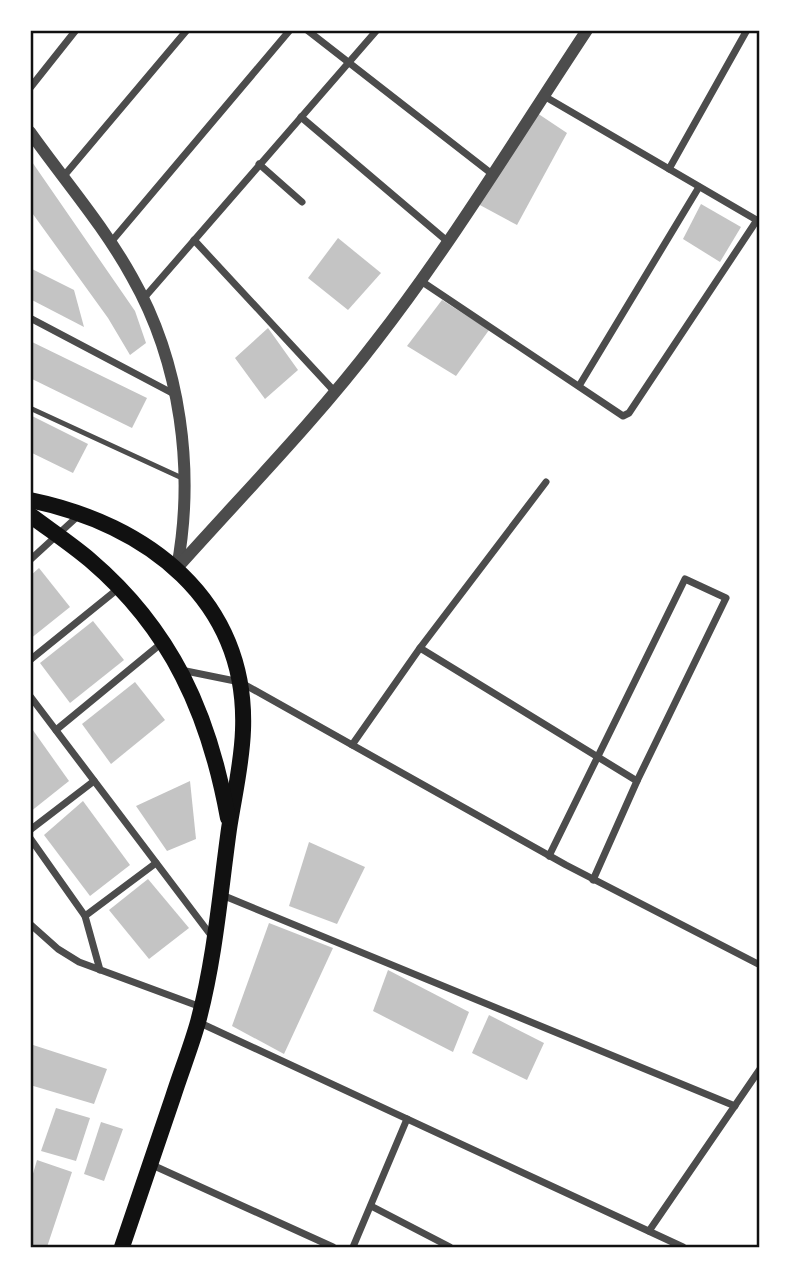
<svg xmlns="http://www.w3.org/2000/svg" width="790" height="1277" font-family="'Archivo Narrow',sans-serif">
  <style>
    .building { fill: #c4c4c4 }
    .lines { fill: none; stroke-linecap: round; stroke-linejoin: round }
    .service { stroke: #4c4c4c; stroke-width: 5 }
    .minor { stroke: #4c4c4c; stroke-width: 7 }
    .tertiary { stroke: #4c4c4c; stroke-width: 12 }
    .primary { stroke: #111; stroke-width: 16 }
    .neatline { fill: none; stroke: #111; stroke-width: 2.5 }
  </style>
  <rect width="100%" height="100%" fill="#fff"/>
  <!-- building -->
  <g class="building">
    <polygon points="534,111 567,133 517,225 478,204"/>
    <polygon points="30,159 135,311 146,343 130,355 108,318 30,210"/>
    <polygon points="701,204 741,227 720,262 683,239"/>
    <polygon points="338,238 381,273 348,310 308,278"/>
    <polygon points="30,268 74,290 84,327 30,299"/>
    <polygon points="442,300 489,330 456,376 407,346"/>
    <polygon points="268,328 298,370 265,399 235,358"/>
    <polygon points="30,341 147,398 132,428 30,378"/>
    <polygon points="30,415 88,444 73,473 30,452"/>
    <polygon points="39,568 70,607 30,639 30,576"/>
    <polygon points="93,621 124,660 70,703 40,663"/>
    <polygon points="135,682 165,720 111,764 82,724"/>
    <polygon points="30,726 69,781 30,812"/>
    <polygon points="190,781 196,839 167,851 136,806"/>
    <polygon points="83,801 130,865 90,896 44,835"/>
    <polygon points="309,842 365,867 337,924 289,906"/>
    <polygon points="148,879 189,928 149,959 109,910"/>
    <polygon points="269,923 333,948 284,1054 232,1026"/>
    <polygon points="388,970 469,1012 453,1052 373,1011"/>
    <polygon points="489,1015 544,1043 527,1080 472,1053"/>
    <polygon points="30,1044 107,1069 94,1104 30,1085"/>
    <polygon points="56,1108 90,1118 76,1161 41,1151"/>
    <polygon points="101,1122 123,1129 104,1181 84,1174"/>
    <polygon points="37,1160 72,1172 47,1247 30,1247 30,1184"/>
  </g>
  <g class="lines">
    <!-- service -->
    <polyline class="service" points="32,409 182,478"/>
    <!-- minor -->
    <g class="minor">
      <polyline points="307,30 492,174"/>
      <polyline points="30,88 76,30"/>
      <polyline points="544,96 760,222"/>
      <polyline points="301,117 447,241"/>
      <polyline points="259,164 302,202"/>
      <polyline points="669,169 747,30"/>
      <polyline points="63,177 187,30"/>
      <polyline points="194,240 335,392"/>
      <polyline points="111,242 290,30"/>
      <polyline points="421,281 623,416 629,413 757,220"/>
      <polyline points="144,298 377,30"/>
      <polyline points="30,318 174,394"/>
      <polyline points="579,386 699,187"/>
      <polyline points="30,560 78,516"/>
      <polyline points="420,648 637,781"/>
      <polyline points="30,660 119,588"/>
      <polyline points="181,670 240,682 566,865 760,965"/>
      <polyline points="30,696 213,938"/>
      <polyline points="56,730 163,642"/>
      <polyline points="352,745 420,648 546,482"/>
      <polyline points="30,830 94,781"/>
      <polyline points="30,838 85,916 100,970"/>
      <polyline points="549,856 685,579 726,598 637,781 593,880"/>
      <polyline points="222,895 735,1106"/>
      <polyline points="85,916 156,863"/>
      <polyline points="30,924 58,949 79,962 201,1007"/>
      <polyline points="198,1022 683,1247"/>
      <polyline points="150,1164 333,1247"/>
      <polyline points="371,1206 450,1247"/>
      <polyline points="649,1231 760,1069"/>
      <polyline points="353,1247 407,1119"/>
    </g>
    <!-- tertiary -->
    <g class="tertiary">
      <path d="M30,132C64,180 104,226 132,277C181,363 195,471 177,568"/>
      <path d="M177,568C244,493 315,421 376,341C453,242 518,134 587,30"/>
    </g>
    <!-- primary -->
    <g class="primary">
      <path d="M30,500C147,524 248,600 243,730C242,763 234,796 229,829C220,894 215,958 198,1022C191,1047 181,1072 173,1097C156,1147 139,1197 122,1247"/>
      <path d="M30,515C50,530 71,544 90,560C172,630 209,714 228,818"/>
    </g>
  </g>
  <!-- border -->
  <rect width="790" height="1277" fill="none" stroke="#ffffff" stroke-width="63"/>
  <rect x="32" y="32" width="726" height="1214" class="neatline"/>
</svg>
